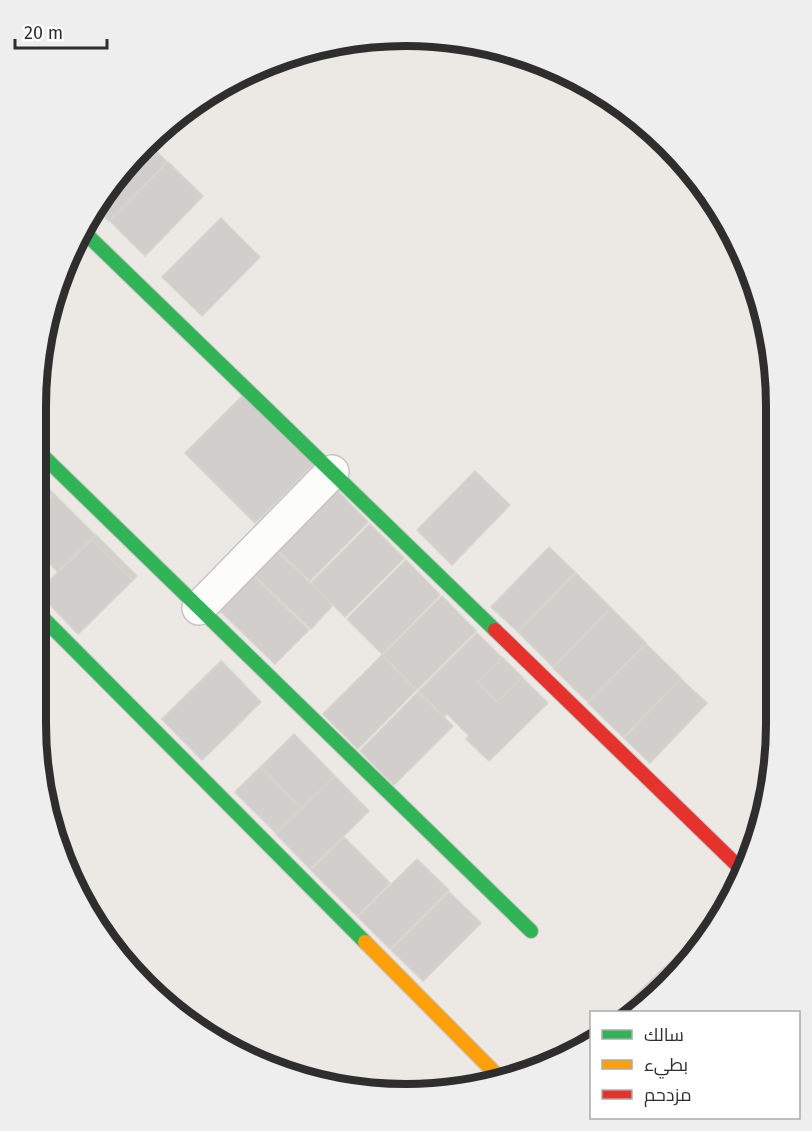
<svg xmlns="http://www.w3.org/2000/svg" width="812" height="1131" font-family="'Fira Sans',Cairo,sans-serif">
  <style>
    .building { fill: #d1cecb; stroke: #d7d4d0; stroke-width: 1.5 }
    .lines { fill: none; stroke-linecap: round; stroke-linejoin: round }
    .street-casing { stroke: #c5c4c5; stroke-width: 36 }
    .fast-casing { stroke: #c5c4c5; stroke-width: 16 }
    .slow-casing { stroke: #c5c4c5; stroke-width: 16 }
    .jam-casing { stroke: #c5c4c5; stroke-width: 16 }
    .street { stroke: #fcfcfb; stroke-width: 33 }
    .fast { stroke: #30b455; stroke-width: 14 }
    .slow { stroke: #ff9f0a; stroke-width: 14 }
    .jam { stroke: #e5322d; stroke-width: 14 }
    .rim { fill: none; stroke: #2e2e2e; stroke-width: 8 }
  </style>
  <rect width="100%" height="100%" fill="#ece8e4"/>
  <!-- building -->
  <g class="building">
    <polygon points="149,144 167,162 109,221 96,208"/>
    <polygon points="168,162 203,196 145,256 110,221"/>
    <polygon points="221,218 260,257 202,316 162,277"/>
    <polygon points="244,394 314,464 255,523 185,453"/>
    <polygon points="475,471 510,505 452,565 417,530"/>
    <polygon points="40,480 53,493 40,506"/>
    <polygon points="334,487 368,522 310,581 275,547"/>
    <polygon points="54,494 95,535 58,572 39,553 40,508"/>
    <polygon points="370,524 404,558 345,617 311,583"/>
    <polygon points="96,535 137,576 78,634 38,592"/>
    <polygon points="92,540 133,580 78,634 38,592"/>
    <polygon points="549,547 575,572 518,632 491,607"/>
    <polygon points="274,548 333,605 311,629 251,572"/>
    <polygon points="406,560 440,595 382,654 347,619"/>
    <polygon points="250,572 309,630 275,664 215,606"/>
    <polygon points="576,573 611,608 553,667 518,632"/>
    <polygon points="442,596 476,631 417,690 383,655"/>
    <polygon points="611,608 646,643 588,702 553,668"/>
    <polygon points="477,633 548,703 489,761 466,739 469,736 447,714 444,717 419,691"/>
    <polygon points="646,644 681,678 623,737 588,703"/>
    <polygon points="382,655 416,690 358,749 323,714"/>
    <polygon points="502,657 522,677 497,702 478,682"/>
    <polygon points="221,661 245,685 229,701 245,718 202,760 162,719"/>
    <polygon points="221,661 261,702 202,760 162,719"/>
    <polygon points="681,679 707,703 650,763 624,738"/>
    <polygon points="418,692 453,726 394,785 360,751"/>
    <polygon points="294,734 335,776 276,833 235,792"/>
    <polygon points="261,767 301,808 276,833 235,792"/>
    <polygon points="335,776 369,811 310,869 276,834"/>
    <polygon points="344,837 390,883 357,916 311,870"/>
    <polygon points="417,859 449,890 390,949 358,917"/>
    <polygon points="449,892 481,923 423,981 391,950"/>
    <polygon points="714,920 650,1003 635,1012 618,1012"/>
    <polygon points="714,920 650,1003 635,1012 618,1012"/>
  </g>
  <g class="lines">
    <defs>
      <polyline id="street" points="199,608 332,472"/>
      <g id="fast">
        <polyline points="82,230 495,630"/>
        <polyline points="41,454 531,931"/>
        <polyline points="38,613 365,942"/>
      </g>
      <polyline id="slow" points="365,942 501,1079"/>
      <polyline id="jam" points="495,630 743,871"/>
    </defs>
    <!-- street casing -->
    <use href="#street" class="street-casing"/>
    <!-- fast casing -->
    <use href="#fast" class="fast-casing"/>
    <!-- slow casing -->
    <use href="#slow" class="slow-casing"/>
    <!-- jam casing -->
    <use href="#jam" class="jam-casing"/>
    <!-- street -->
    <use href="#street" class="street"/>
    <!-- fast -->
    <use href="#fast" class="fast"/>
    <!-- slow -->
    <use href="#slow" class="slow"/>
    <!-- jam -->
    <use href="#jam" class="jam"/>
  </g>
  <!-- crop -->
  <path d="M0 0H812V1131H0ZM406 46H406A360 360 0 0 1 766 406V724A360 360 0 0 1 406 1084H406A360 360 0 0 1 46 724V406A360 360 0 0 1 406 46Z" fill="#eee" fill-rule="evenodd"/>
  <path class="rim" d="M406 46H406A360 360 0 0 1 766 406V724A360 360 0 0 1 406 1084H406A360 360 0 0 1 46 724V406A360 360 0 0 1 406 46Z"/>
  <!-- legend -->
  <rect x="590" y="1011" width="210" height="108" fill="#ffffff" stroke="#ababab" stroke-width="1.5"/>
  <rect x="602" y="1030" width="30" height="9" fill="#30b455" stroke="#ababab" stroke-width="1.5"/>
  <text x="644" y="1041" font-size="18" fill="#2e2e2e">سالك</text>
  <rect x="602" y="1060" width="30" height="9" fill="#ff9f0a" stroke="#ababab" stroke-width="1.5"/>
  <text x="644" y="1071" font-size="18" fill="#2e2e2e">بطيء</text>
  <rect x="602" y="1090" width="30" height="9" fill="#e5322d" stroke="#ababab" stroke-width="1.5"/>
  <text x="644" y="1101" font-size="18" fill="#2e2e2e">مزدحم</text>
  <!-- scale -->
  <path d="M15 39v9h92v-9" fill="none" stroke="#2e2e2e" stroke-width="3"/>
  <text x="24" y="39" font-size="18" fill="#2e2e2e" stroke="#ffffff" stroke-width="4.5" paint-order="stroke">20 m</text>
</svg>
